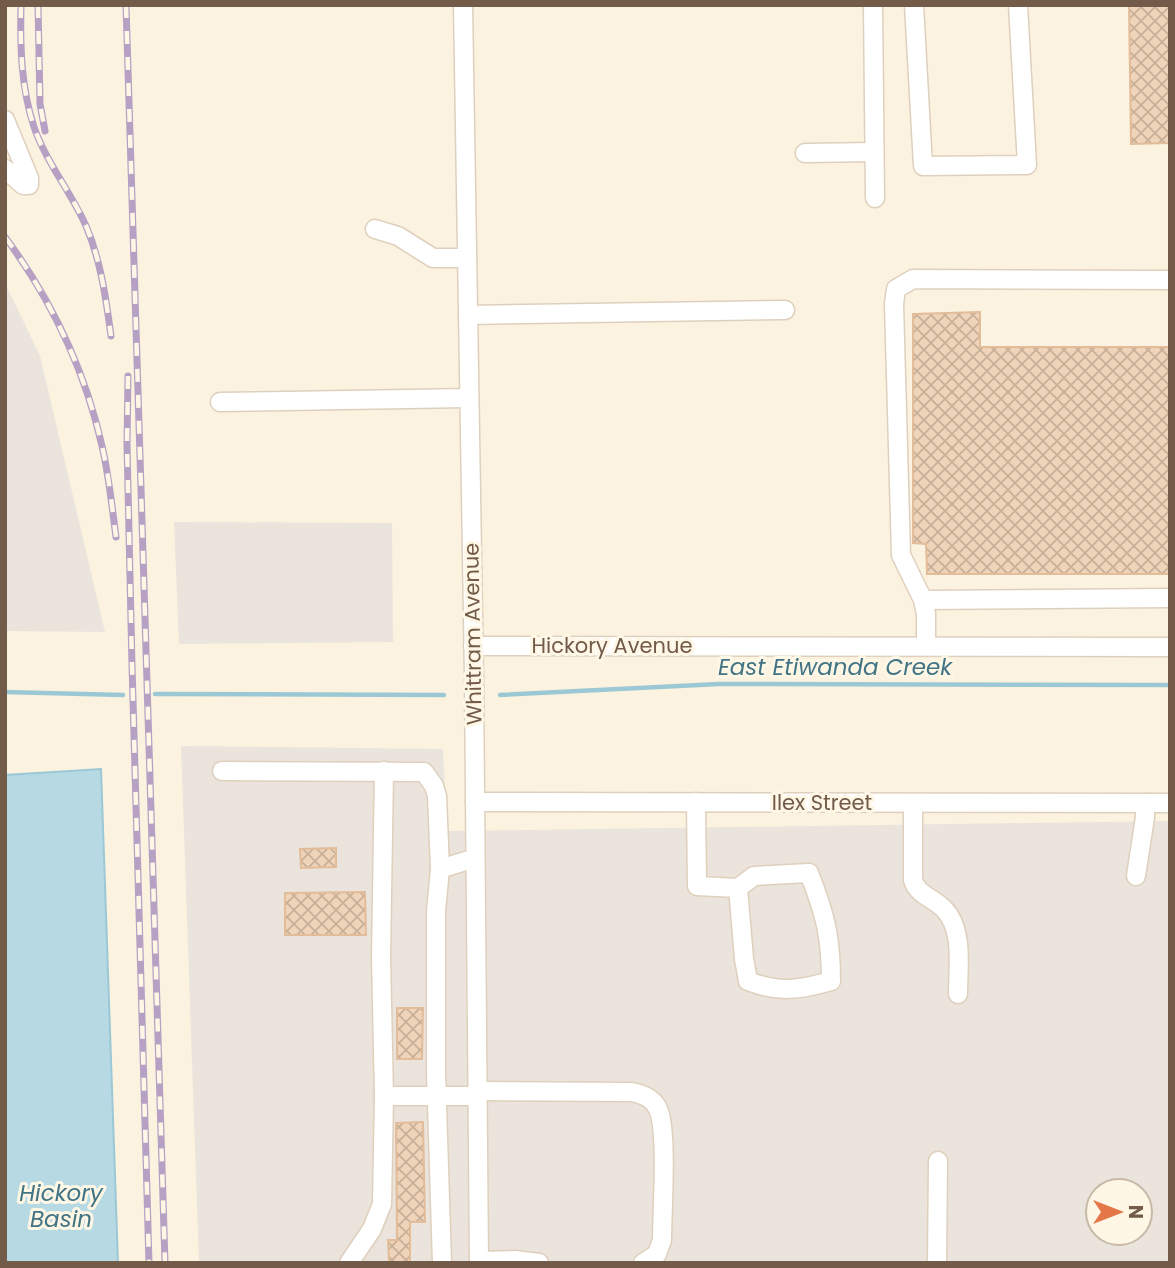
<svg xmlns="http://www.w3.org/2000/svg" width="1175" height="1268" font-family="Poppins,sans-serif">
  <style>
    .industrial { fill: #eae4dc; fill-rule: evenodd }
    .water { fill: #b6d9e4; stroke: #9cc8d6; stroke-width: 2 }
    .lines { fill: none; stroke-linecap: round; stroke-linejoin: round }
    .stream { stroke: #9cc8d6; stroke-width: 4.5 }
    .building { fill: url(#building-cross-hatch); stroke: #e3bc99; stroke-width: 2 }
    .minor-casing { stroke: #dfd0bd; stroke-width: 21 }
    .minor { stroke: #fff; stroke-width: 18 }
    .rail-casing { stroke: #b6a0c4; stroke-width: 7 }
    .rail { stroke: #fff7e6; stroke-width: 4.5; stroke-dasharray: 13; stroke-linecap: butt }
    .labels { text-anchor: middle; stroke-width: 6; stroke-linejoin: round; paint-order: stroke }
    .street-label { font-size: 21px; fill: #725b48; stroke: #fff7e6 }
    .water-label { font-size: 23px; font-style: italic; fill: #427485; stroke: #fff7e6 }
  </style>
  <defs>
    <pattern id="building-cross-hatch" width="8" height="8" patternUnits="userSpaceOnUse" patternTransform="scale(1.75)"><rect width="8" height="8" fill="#f0d4b9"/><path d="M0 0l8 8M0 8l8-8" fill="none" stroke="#c7af98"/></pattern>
  </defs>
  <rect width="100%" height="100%" fill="#fbf3e0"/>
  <!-- industrial -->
  <g class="industrial">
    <polygon points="5,283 40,356 105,632 5,631"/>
    <polygon points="174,522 392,523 393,642 179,644"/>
    <path d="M181,746L443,749L447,831L1170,821V1263H199ZM1098,1191H1140V1233H1098Z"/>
  </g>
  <!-- water -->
  <polygon class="water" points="101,769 118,1263 5,1263 5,775"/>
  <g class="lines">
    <!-- stream -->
    <g class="stream">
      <polyline points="5,692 123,695"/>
      <polyline points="155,694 444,695"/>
      <polyline points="500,695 719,684 1170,685"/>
    </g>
  </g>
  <!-- building -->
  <g class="building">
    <polygon points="1129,5 1170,5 1170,143 1131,144"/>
    <polygon points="980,312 980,347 1170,347 1170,574 927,574 926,544 913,543 913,314"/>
    <polygon points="336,848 336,867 301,868 300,849"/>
    <polygon points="365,892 366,935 285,935 285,893"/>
    <polygon points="397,1008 423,1008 422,1059 397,1059"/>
    <polygon points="423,1122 425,1222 410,1222 410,1263 389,1263 388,1240 397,1240 396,1123"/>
  </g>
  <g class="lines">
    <defs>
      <g id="minor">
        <polyline points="463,5 474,677 479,1263"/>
        <polyline points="873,5 875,198"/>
        <polyline points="914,5 923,166 1027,165 1018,5"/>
        <polyline points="5,120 29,178 29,185 23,185 5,169"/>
        <polyline points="805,153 874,152"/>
        <polyline points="375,229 398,236 433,258 467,258"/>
        <polyline points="468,315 785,310"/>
        <polyline points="220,402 469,398"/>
        <polyline points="923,600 1170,598"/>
        <polyline points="473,646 1170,647"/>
        <polyline points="926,646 926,614 923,600 901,555 894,304 896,289 913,279 1170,280"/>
        <polyline points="222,771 424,772 434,786 437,796 440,869 436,911 436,1073 442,1263"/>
        <polyline points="475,802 1170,803"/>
        <path d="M696,802L697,886L738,888L754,876L809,873C825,914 831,936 831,981C800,990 778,993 748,981L744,959L738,888"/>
        <path d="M913,803V880C917,895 934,898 944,909C964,929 958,967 958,994"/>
        <polyline points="440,869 475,858"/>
        <polyline points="1136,876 1145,817 1145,803"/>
        <path d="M478,1091L632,1092C642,1094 654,1099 658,1109C668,1131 662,1212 662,1240L657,1254L643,1263"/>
        <polyline points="384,1096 478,1096"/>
        <polyline points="479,1261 515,1260 539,1263"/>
        <polyline points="349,1263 372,1229 382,1204 384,1096 381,957 384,771"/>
        <polyline points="937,1263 938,1161"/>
      </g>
    </defs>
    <!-- minor casing -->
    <use href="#minor" class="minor-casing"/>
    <!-- minor -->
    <use href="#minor" class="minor"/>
    <defs>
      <g id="rail">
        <path d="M21,5C20,47 21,87 34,127C46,162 71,192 86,226C101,261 106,299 111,336"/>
        <polyline points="38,5 40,104 45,131"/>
        <polyline points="126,5 165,1263"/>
        <path d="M5,237C51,299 85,371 102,446C109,476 112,507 116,537"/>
        <polyline points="128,376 127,444 132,665 149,1263"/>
      </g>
    </defs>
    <!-- rail casing -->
    <use href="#rail" class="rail-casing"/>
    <!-- rail -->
    <use href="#rail" class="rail"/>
  </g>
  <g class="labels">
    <!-- street labels -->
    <g class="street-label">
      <text transform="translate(473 634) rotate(-91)" y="7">Whittram Avenue</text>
      <text x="612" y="653">Hickory Avenue</text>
      <text x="822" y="810">Ilex Street</text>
    </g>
    <!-- water labels -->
    <g class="water-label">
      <text x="835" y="675">East Etiwanda Creek</text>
      <text x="61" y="1201">Hickory<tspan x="61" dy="26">Basin</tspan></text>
    </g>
  </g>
  <!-- border -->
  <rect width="1175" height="1268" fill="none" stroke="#725b48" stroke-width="14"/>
  <!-- north arrow -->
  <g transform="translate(1119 1212) rotate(90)"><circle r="33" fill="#fff7e6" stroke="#c7b9a7" stroke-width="2"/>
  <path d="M0-5L12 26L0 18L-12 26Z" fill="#e47747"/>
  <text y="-10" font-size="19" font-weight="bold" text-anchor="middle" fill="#725b48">N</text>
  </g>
</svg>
